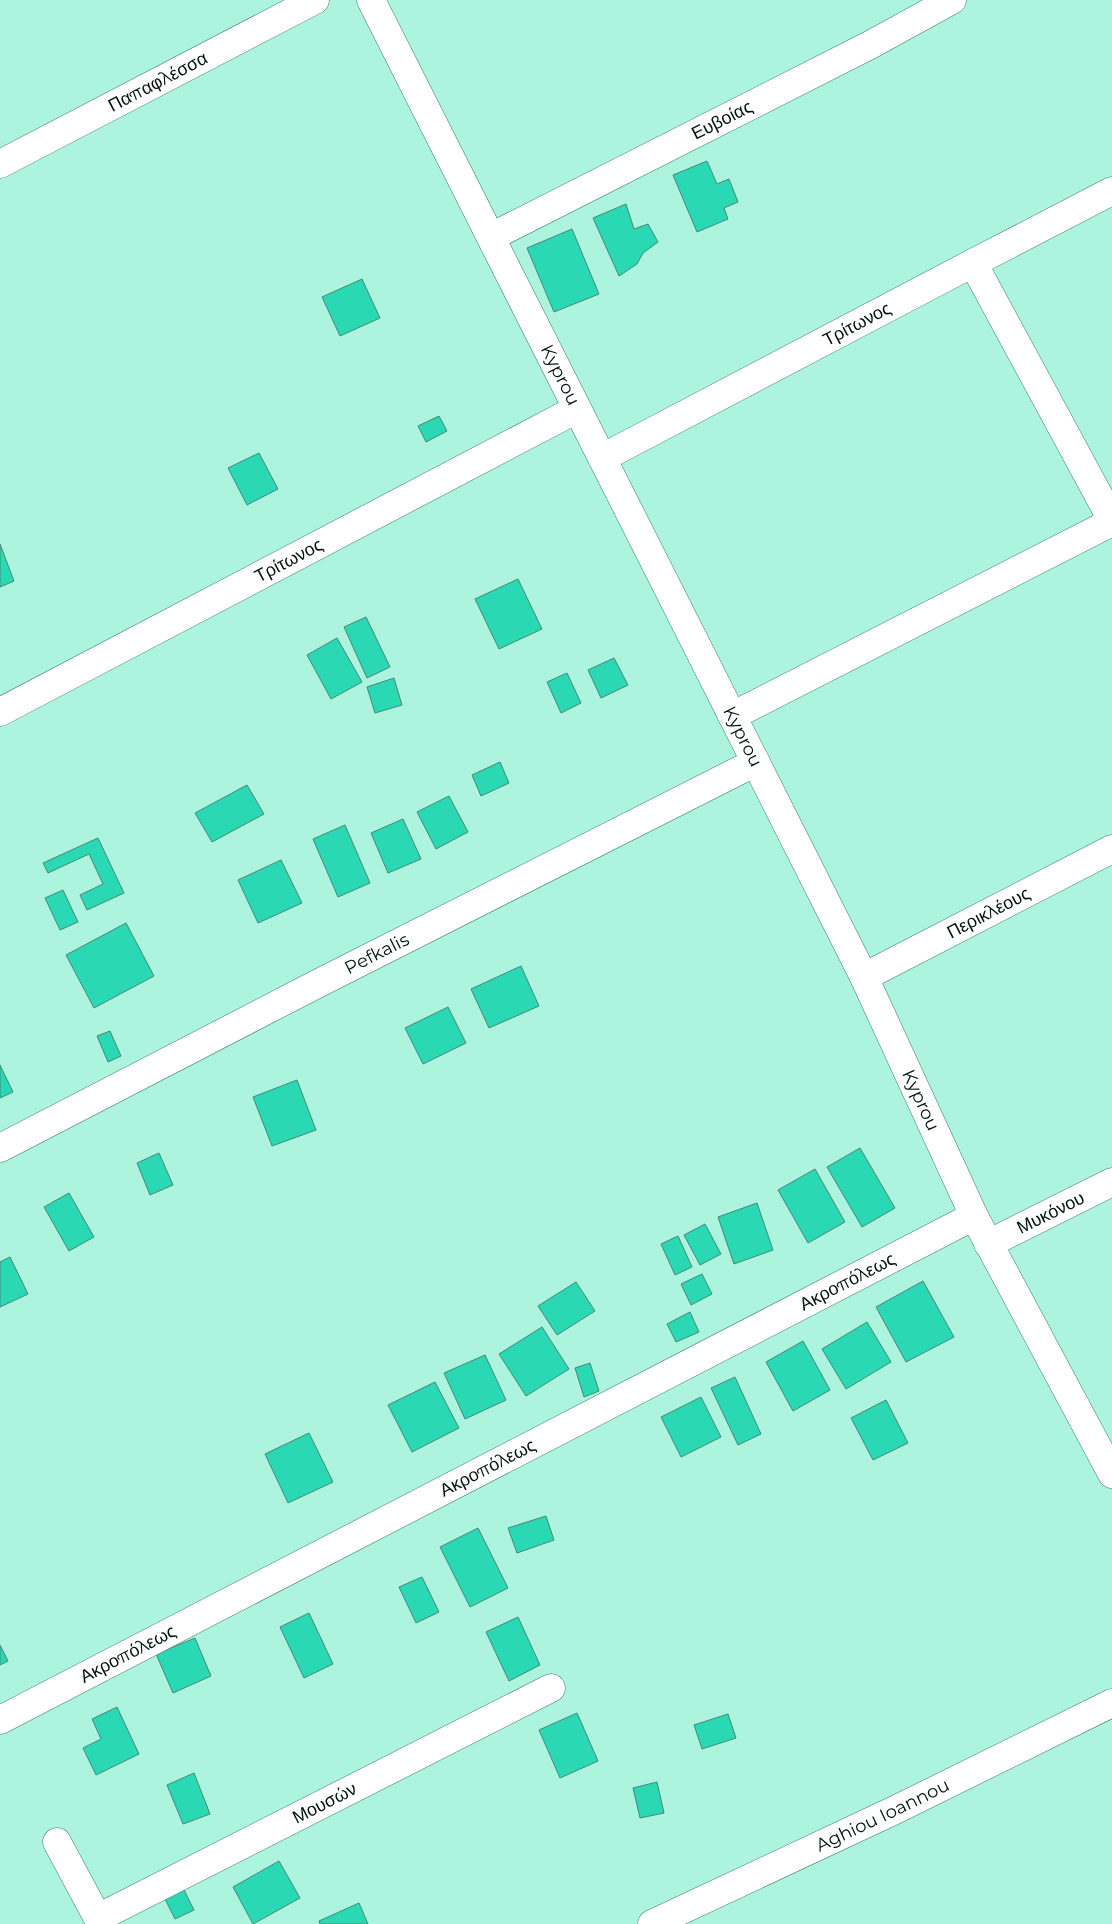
<svg xmlns="http://www.w3.org/2000/svg" width="1112" height="1924" font-family="Montserrat,sans-serif">
  <style>
    .building { fill: #2ad9b3; stroke: #448976 }
    .lines { fill: none; stroke-linecap: round; stroke-linejoin: round }
    .minor-casing { stroke: #387d6b; stroke-width: 29 }
    .minor { stroke: #fff; stroke-width: 28 }
    .labels { text-anchor: middle; stroke-width: 4; stroke-linejoin: round; paint-order: stroke }
    .street-label { font-size: 18px; fill: #00140d; stroke: #adf4de }
  </style>
  <rect width="100%" height="100%" fill="#adf4de"/>
  <!-- building -->
  <g class="building">
    <polygon points="707,161 717,184 729,179 738,202 724,208 728,219 697,232 673,175"/>
    <polygon points="626,204 634,229 648,224 658,242 643,253 637,264 619,276 593,218"/>
    <polygon points="572,229 599,294 554,312 527,248"/>
    <polygon points="362,279 380,318 340,336 322,297"/>
    <polygon points="439,416 447,431 426,442 418,426"/>
    <polygon points="259,453 278,489 247,505 228,468"/>
    <polygon points="0,544 14,581 0,587"/>
    <polygon points="518,579 542,629 499,649 475,599"/>
    <polygon points="366,617 390,667 367,678 344,627"/>
    <polygon points="337,638 362,682 331,699 307,655"/>
    <polygon points="614,658 628,685 601,698 588,670"/>
    <polygon points="567,673 581,703 561,713 547,682"/>
    <polygon points="394,678 402,705 375,713 367,687"/>
    <polygon points="500,762 509,783 481,796 472,775"/>
    <polygon points="247,785 264,814 212,842 195,813"/>
    <polygon points="449,796 468,832 436,849 417,812"/>
    <polygon points="403,819 421,859 388,873 371,833"/>
    <polygon points="345,825 370,883 338,897 313,839"/>
    <polygon points="98,838 124,893 87,910 80,895 103,884 89,854 48,873 43,863"/>
    <polygon points="281,860 302,903 258,923 238,880"/>
    <polygon points="63,890 78,922 60,930 45,898"/>
    <polygon points="126,923 154,976 94,1008 66,955"/>
    <polygon points="521,966 539,1006 489,1028 471,989"/>
    <polygon points="448,1007 466,1043 423,1064 405,1028"/>
    <polygon points="110,1031 121,1056 108,1062 97,1036"/>
    <polygon points="0,1065 13,1092 0,1098"/>
    <polygon points="297,1080 316,1130 272,1146 253,1097"/>
    <polygon points="860,1148 895,1208 862,1227 827,1167"/>
    <polygon points="159,1153 173,1185 150,1195 137,1163"/>
    <polygon points="815,1169 845,1222 808,1243 778,1190"/>
    <polygon points="69,1193 94,1237 69,1251 44,1207"/>
    <polygon points="757,1203 773,1250 734,1264 718,1217"/>
    <polygon points="705,1224 721,1254 700,1265 684,1235"/>
    <polygon points="678,1236 692,1267 675,1275 661,1244"/>
    <polygon points="10,1257 28,1294 0,1307 0,1262"/>
    <polygon points="702,1274 712,1294 691,1305 681,1284"/>
    <polygon points="923,1281 954,1337 906,1362 876,1307"/>
    <polygon points="576,1282 595,1311 557,1335 538,1306"/>
    <polygon points="690,1312 699,1332 676,1342 667,1324"/>
    <polygon points="867,1322 891,1362 846,1389 822,1349"/>
    <polygon points="542,1327 569,1369 526,1396 499,1354"/>
    <polygon points="803,1341 830,1390 793,1411 766,1362"/>
    <polygon points="485,1355 506,1400 465,1419 444,1373"/>
    <polygon points="590,1363 599,1391 584,1397 575,1368"/>
    <polygon points="735,1377 761,1434 738,1445 711,1388"/>
    <polygon points="435,1382 459,1428 412,1452 388,1405"/>
    <polygon points="701,1397 721,1437 681,1457 661,1417"/>
    <polygon points="886,1400 908,1443 873,1460 851,1418"/>
    <polygon points="309,1433 333,1482 288,1503 265,1454"/>
    <polygon points="546,1516 554,1540 517,1553 508,1528"/>
    <polygon points="478,1528 508,1588 470,1607 440,1547"/>
    <polygon points="422,1577 439,1612 416,1623 399,1587"/>
    <polygon points="309,1613 333,1664 304,1678 280,1627"/>
    <polygon points="518,1617 540,1665 509,1681 486,1632"/>
    <polygon points="195,1638 211,1676 173,1693 156,1654"/>
    <polygon points="0,1645 8,1661 0,1665"/>
    <polygon points="117,1707 139,1754 96,1775 83,1748 101,1739 92,1719"/>
    <polygon points="577,1713 598,1761 560,1778 539,1730"/>
    <polygon points="728,1714 736,1738 702,1749 694,1725"/>
    <polygon points="194,1773 210,1814 183,1824 167,1785"/>
    <polygon points="657,1782 664,1813 640,1818 633,1788"/>
    <polygon points="279,1861 300,1898 253,1924 233,1887"/>
    <polygon points="183,1888 194,1910 175,1919 164,1897"/>
    <polygon points="359,1903 368,1924 320,1924 319,1921"/>
  </g>
  <g class="lines">
    <defs>
      <g id="minor">
        <path id="s1" d="M371,0L864,977L974,1216L1112,1474"/>
        <path id="s2" d="M0,164L315,0"/>
        <path id="s3" d="M491,237L870,45L952,0"/>
        <polyline points="973,263 1112,520"/>
        <path id="s4" d="M602,458L973,263L1112,191"/>
        <path id="s5" d="M0,712L577,409"/>
        <polyline points="732,716 1112,522"/>
        <path id="s6" d="M864,977L1112,849"/>
        <path id="s7" d="M0,1148L317,984L756,762"/>
        <path id="s8" d="M988,1244L1112,1182"/>
        <path id="s9" d="M0,1720L974,1216"/>
        <polyline points="57,1842 101,1924"/>
        <path id="s10" d="M98,1918L551,1688"/>
        <path id="s11" d="M652,1924L895,1810L1112,1703"/>
      </g>
    </defs>
    <!-- minor casing -->
    <use href="#minor" class="minor-casing"/>
    <!-- minor -->
    <use href="#minor" class="minor"/>
  </g>
  <g class="labels">
    <!-- street labels -->
    <g class="street-label">
      <text dy="6" stroke="none"><textPath href="#s2" startOffset="178">Παπαφλέσσα</textPath></text>
      <text dy="6" stroke="none"><textPath href="#s3" startOffset="259">Ευβοίας</textPath></text>
      <text dy="6" stroke="none"><textPath href="#s4" startOffset="288">Τρίτωνος</textPath></text>
      <text dy="6" stroke="none"><textPath href="#s1" startOffset="420">Kyprou</textPath></text>
      <text dy="6" stroke="none"><textPath href="#s5" startOffset="326">Τρίτωνος</textPath></text>
      <text dy="6" stroke="none"><textPath href="#s1" startOffset="825">Kyprou</textPath></text>
      <text dy="6" stroke="none"><textPath href="#s6" startOffset="140">Περικλέους</textPath></text>
      <text dy="6" stroke="none"><textPath href="#s7" startOffset="424">Pefkalis</textPath></text>
      <text dy="6" stroke="none"><textPath href="#s1" startOffset="1230">Kyprou</textPath></text>
      <text dy="6" stroke="none"><textPath href="#s8" startOffset="70">Μυκόνου</textPath></text>
      <text dy="6" stroke="none"><textPath href="#s9" startOffset="954">Ακροπόλεως</textPath></text>
      <text dy="6" stroke="none"><textPath href="#s9" startOffset="549">Ακροπόλεως</textPath></text>
      <text dy="6" stroke="none"><textPath href="#s9" startOffset="144">Ακροπόλεως</textPath></text>
      <text dy="6" stroke="none"><textPath href="#s10" startOffset="254">Μουσών</textPath></text>
      <text dy="6" stroke="none"><textPath href="#s11" startOffset="255">Aghiou Ioannou</textPath></text>
    </g>
  </g>
</svg>
